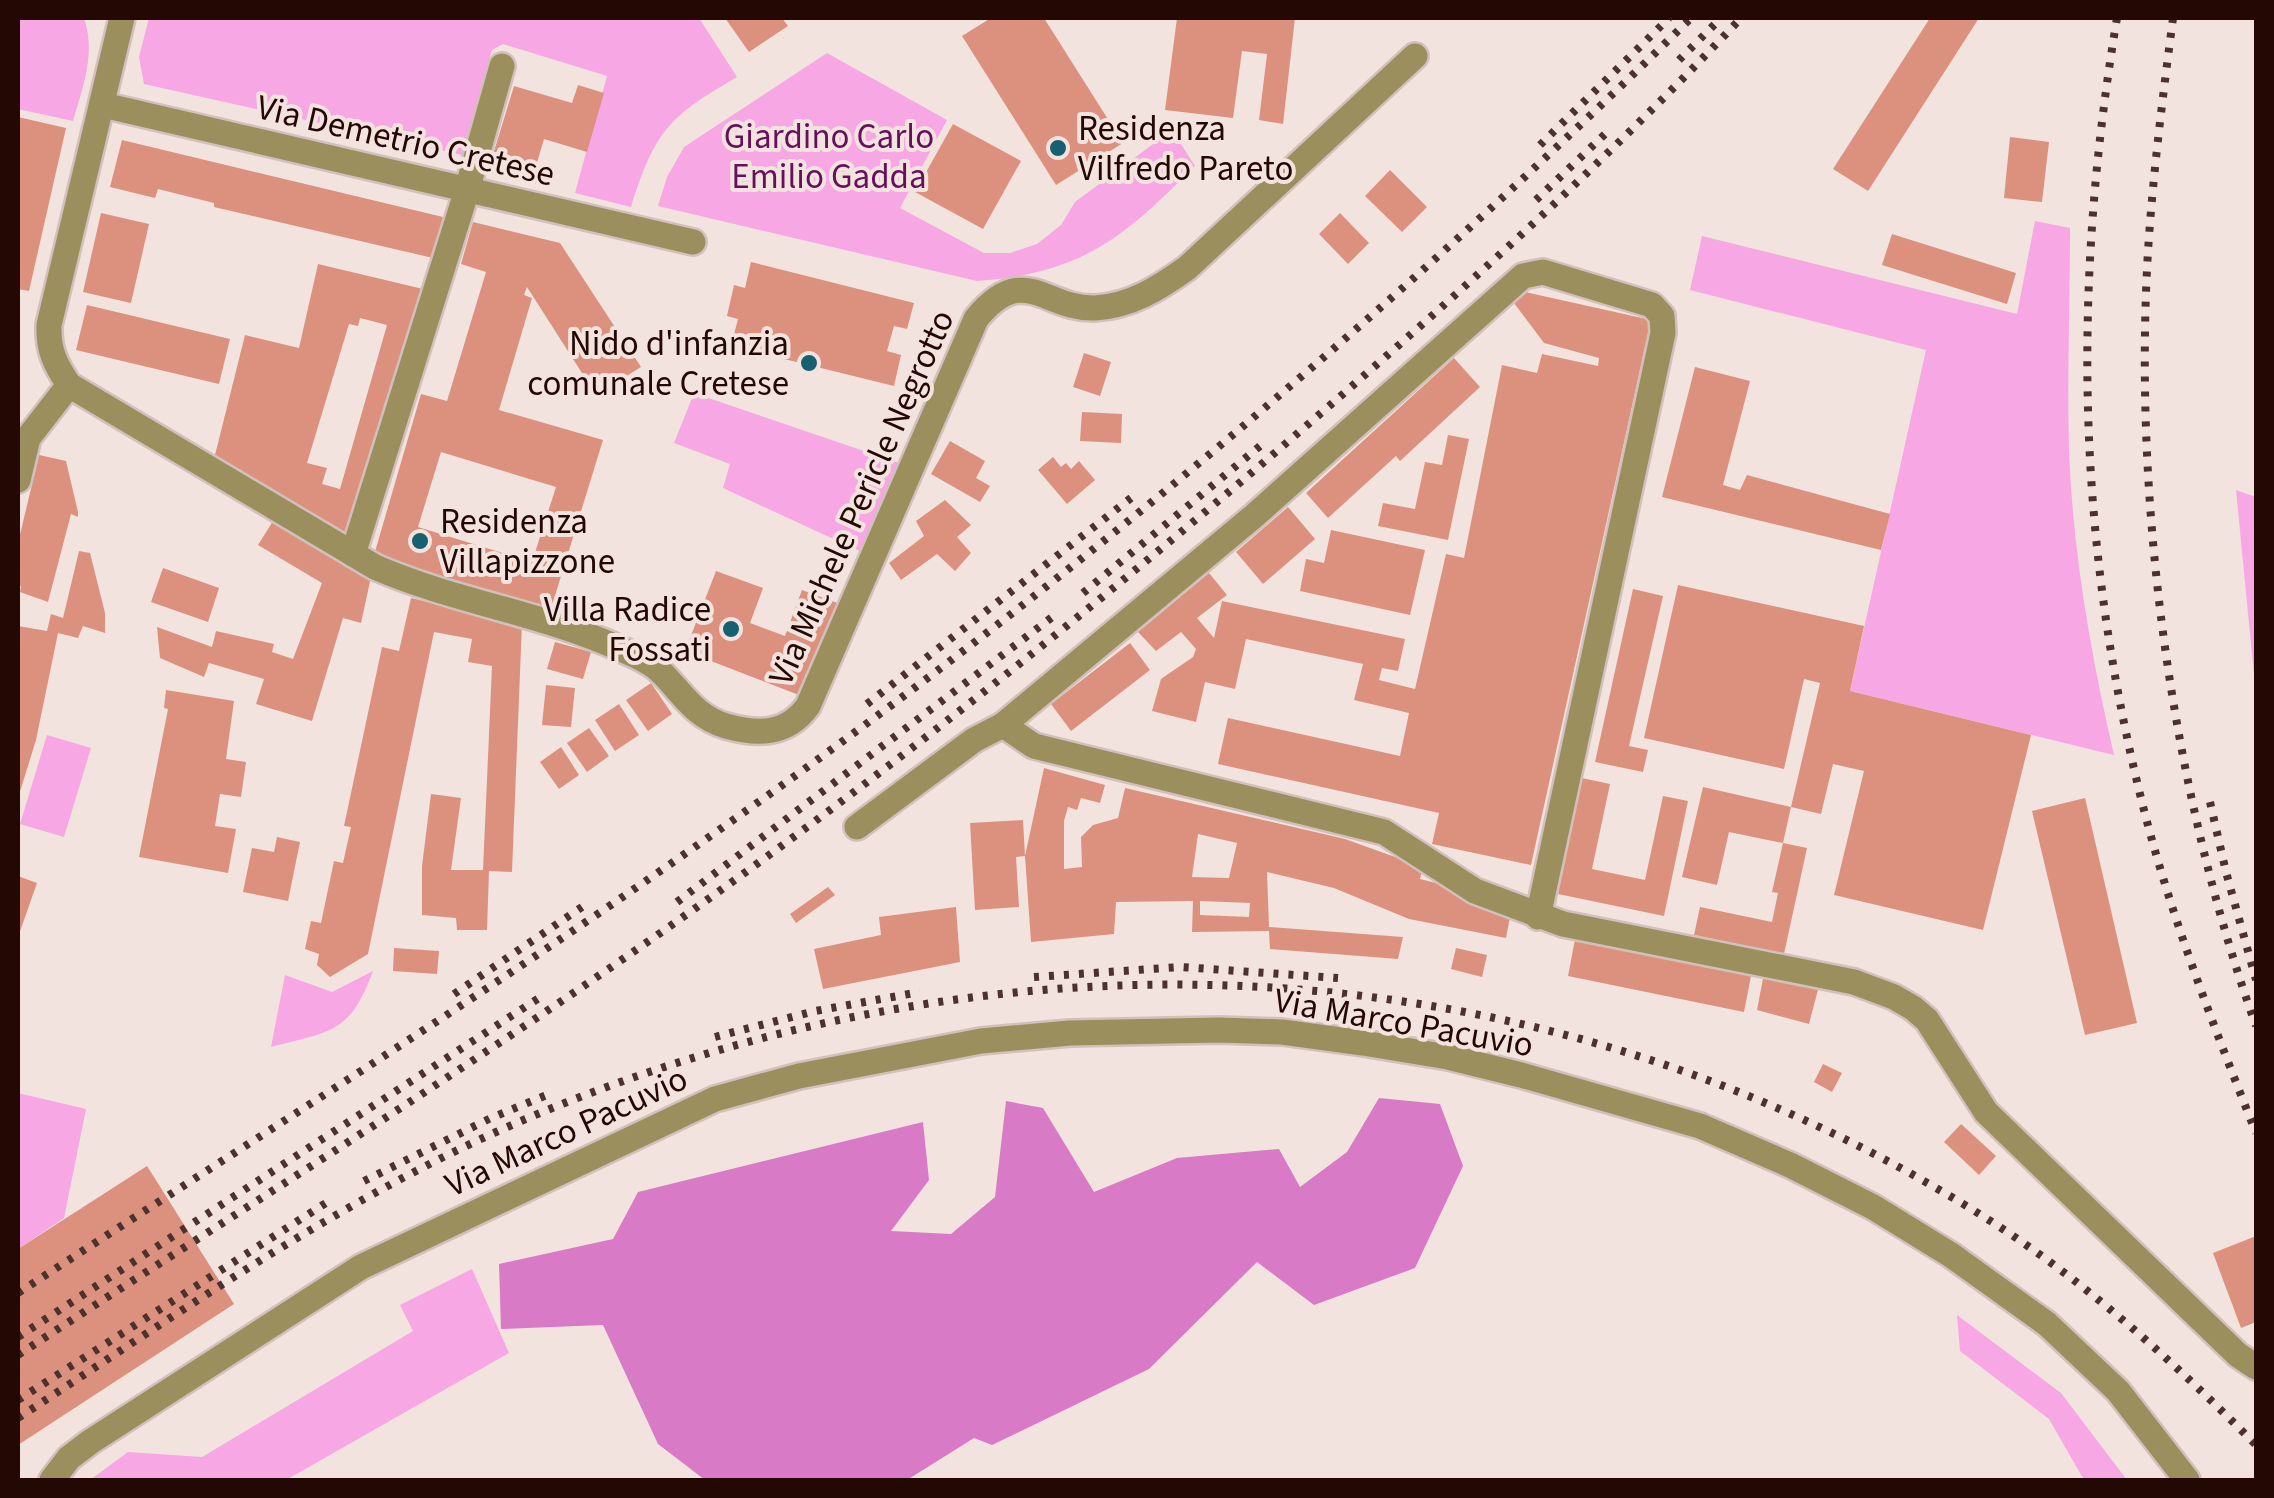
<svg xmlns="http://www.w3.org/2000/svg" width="2274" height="1498" font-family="'Source Sans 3',sans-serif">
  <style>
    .green { fill: #f6a7e4 }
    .forest { fill: #d97ac6 }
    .building { fill: #dc917f; fill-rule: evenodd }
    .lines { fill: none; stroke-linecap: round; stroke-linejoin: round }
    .minor-casing { stroke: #d2c0bc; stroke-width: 30 }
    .minor { stroke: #9b8f5e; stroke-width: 25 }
    .rail { stroke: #4b322e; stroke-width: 8; stroke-dasharray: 5 10; stroke-linecap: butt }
    .poi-dot { fill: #17606f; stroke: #f3e3df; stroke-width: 4 }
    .labels { text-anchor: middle; stroke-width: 8; stroke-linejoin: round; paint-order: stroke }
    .poi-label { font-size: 35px; fill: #230804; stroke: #f3e3df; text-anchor: start }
    .park-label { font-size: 35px; fill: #660f5a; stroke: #f3e3df }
    .street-label { font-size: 35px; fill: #230804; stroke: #f3e3df }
  </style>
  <rect width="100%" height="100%" fill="#f3e3df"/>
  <!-- green -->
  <g class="green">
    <path d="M18,18H84C96,53 83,87 73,121L18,109Z"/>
    <path d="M149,18H699L737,77C668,117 655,131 631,207L575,193L607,76L503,44L492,50L462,155L144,84L139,57Z"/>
    <path d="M827,53L947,120L900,208L984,253H1010L1037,244L1061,225L1075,202L1172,130L1195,166C1123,238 1083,273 977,281L658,206L667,177L684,147Z"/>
    <path d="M2035,221L2070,228C2070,302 2067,377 2069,451C2073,554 2091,655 2114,755L1850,691L1926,350L1690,290L1702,236L2017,314Z"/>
    <polygon points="694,393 899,463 866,554 723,488 730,464 674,443"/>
    <polygon points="2236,490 2256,497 2256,695"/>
    <polygon points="47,735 91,748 64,837 20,824"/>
    <path d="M373,971C350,1034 331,1031 271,1047L285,975L332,992Z"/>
    <polygon points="18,1093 86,1109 64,1218 18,1249"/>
    <polygon points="472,1269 509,1353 286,1480 90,1480 128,1452 202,1457 413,1331 400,1305"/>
    <polygon points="1957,1315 2061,1393 2127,1480 2084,1480 2049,1419 1960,1351"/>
  </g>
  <!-- forest -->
  <polygon class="forest" points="1379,1098 1440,1104 1463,1166 1415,1268 1314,1305 1257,1262 1149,1369 992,1445 974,1438 907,1480 705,1480 658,1444 603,1325 501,1329 499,1264 613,1239 638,1192 923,1122 929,1180 891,1231 951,1234 995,1197 1006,1101 1043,1108 1094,1192 1177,1158 1279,1149 1300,1187 1347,1152"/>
  <!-- building -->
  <g class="building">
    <polygon points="725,18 782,18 788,26 749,52"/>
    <polygon points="991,18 1044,18 1123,143 1056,185 962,36"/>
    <polygon points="1177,18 1295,18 1283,124 1259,120 1267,54 1242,51 1233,118 1165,110"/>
    <polygon points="1930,18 1979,18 1868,191 1833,169"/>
    <polygon points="578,85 604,93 587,152 544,139 536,166 547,169 541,185 488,171 514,86 572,103"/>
    <polygon points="18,117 66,128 29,291 18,289"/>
    <polygon points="953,124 1021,161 983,229 915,192"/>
    <polygon points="2010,137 2049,142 2042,202 2004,198"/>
    <polygon points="122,140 443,217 433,258 214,207 214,203 158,189 155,198 110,187"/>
    <polygon points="1390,170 1427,207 1402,232 1365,196"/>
    <polygon points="101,213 149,224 131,303 83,292"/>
    <polygon points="1340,213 1369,243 1348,264 1319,234"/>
    <path d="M473,222L560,243L641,367L596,395L527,287L524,295L532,298L499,410L603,440L550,612L420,573L374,555L421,394L447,401L486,272L461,264ZM441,452L556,487L532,562L418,527Z"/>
    <polygon points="1892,234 2016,273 2007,304 1882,265"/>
    <polygon points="751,262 914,303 907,329 894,326 887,351 901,355 894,386 731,346 738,319 727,316 734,285 745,288"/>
    <path d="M318,264L423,289L347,538L215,455L245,335L299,348ZM360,318L387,325L340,489L322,484L327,468L307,463L349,324L358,326Z"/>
    <polygon points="1525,292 1651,320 1531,865 1432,844 1439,813 1218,764 1228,718 1400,756 1409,713 1354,700 1363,664 1246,639 1235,689 1205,682 1196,722 1152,711 1161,679 1193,657 1196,649 1181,632 1156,651 1138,632 1209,573 1227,595 1197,618 1214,638 1222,601 1405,639 1398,671 1382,668 1379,680 1415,689 1446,554 1464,558 1502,365 1537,373 1542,354 1598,366 1599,358 1544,343 1514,303"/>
    <polygon points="87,305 230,339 219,384 76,350"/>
    <polygon points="1084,353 1111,362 1100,396 1073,387"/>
    <polygon points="1454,358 1480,387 1400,461 1396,456 1328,518 1306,493"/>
    <polygon points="1695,367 1750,381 1723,485 1740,490 1747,475 1890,514 1881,550 1662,497"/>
    <polygon points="1082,412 1122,414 1121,443 1080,441"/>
    <polygon points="1448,435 1469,439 1448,540 1378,526 1383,503 1415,509 1425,462 1442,465"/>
    <polygon points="950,441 985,461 976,478 990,486 980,502 931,474"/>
    <polygon points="39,455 66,461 78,512 78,517 71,514 48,602 20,592 21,586 18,586 18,543"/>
    <polygon points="1053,457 1061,467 1066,463 1071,469 1079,461 1095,480 1067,504 1038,470"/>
    <polygon points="945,500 971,525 957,537 971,553 955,571 937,554 901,580 889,563 924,536 916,521"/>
    <polygon points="1288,507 1315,539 1263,584 1236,552"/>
    <polygon points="273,521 371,577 361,623 343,618 312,721 256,704 264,679 209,663 204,677 160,658 157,627 212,647 216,631 274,644 272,652 293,659 322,583 258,545"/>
    <polygon points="1331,530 1425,550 1410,615 1300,591 1306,559 1324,563"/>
    <polygon points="79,551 90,553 105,613 105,633 83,626 78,638 58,633 36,740 18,798 18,626 47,631 51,614 63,618"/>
    <polygon points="163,568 219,588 208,622 151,602"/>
    <polygon points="716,571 763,588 750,623 785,636 802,590 840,604 804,697 685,651"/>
    <polygon points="1678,585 1864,626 1850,691 2031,735 1983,930 1834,895 1864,771 1833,764 1821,814 1791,807 1820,683 1804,679 1784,769 1644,738"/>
    <polygon points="1633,589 1663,596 1629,746 1648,750 1643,772 1595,762"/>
    <polygon points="411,598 522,623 512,872 489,871 487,930 457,930 456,918 422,915 422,866 431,794 461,798 451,870 483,870 492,666 468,662 472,639 434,632 368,954 330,977 317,965 319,954 305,949 311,921 321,923 334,861 343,863 351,827 344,826 382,647 399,651"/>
    <polygon points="555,642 591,652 583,679 547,669"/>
    <polygon points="1130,643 1150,670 1071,731 1051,704"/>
    <polygon points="651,683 672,714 648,731 626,700"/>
    <polygon points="546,685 575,688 571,727 542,725"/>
    <polygon points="166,690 234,701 226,759 246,762 241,797 220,794 215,826 236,829 228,873 139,857 168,709 164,708"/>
    <polygon points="619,704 639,735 615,751 595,720"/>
    <polygon points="589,728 609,756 587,772 567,743"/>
    <polygon points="561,747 579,775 559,789 540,762"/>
    <path d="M1044,768L1105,785L1100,803L1081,798L1077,810L1068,807L1064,821V869L1082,867L1081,837L1093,825L1118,818L1125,788L1345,839L1423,867L1420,879L1452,887L1510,917L1506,938L1409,919L1334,888L1267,872L1269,927L1403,937L1398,959L1270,949L1269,931L1192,932L1193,901L1116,902L1114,934L1031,942L1025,856ZM1198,834L1237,843L1229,878L1192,877ZM1200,901L1250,903L1249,917L1200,915Z"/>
    <polygon points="1582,778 1610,784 1592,869 1645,880 1663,796 1688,801 1664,916 1558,894"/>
    <polygon points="1703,787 1791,807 1783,843 1807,848 1784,954 1694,935 1700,907 1772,922 1778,893 1772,892 1783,843 1729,832 1717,885 1682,877"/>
    <polygon points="2085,798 2137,1023 2085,1035 2032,811"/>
    <polygon points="1023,820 1025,856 1016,857 1019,907 975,910 970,823"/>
    <polygon points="277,837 300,842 288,901 243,892 252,848 274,852"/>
    <polygon points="18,876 37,883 18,937"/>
    <polygon points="828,887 835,895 796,923 790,914"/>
    <polygon points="956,907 960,962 823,989 814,949 881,935 879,917"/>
    <polygon points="1576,934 1752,971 1744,1012 1568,976"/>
    <polygon points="394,948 439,951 437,974 393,971"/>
    <polygon points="1456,948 1487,955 1482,977 1451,969"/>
    <polygon points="1764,973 1820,982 1809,1024 1757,1010"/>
    <polygon points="1823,1064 1842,1073 1832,1092 1814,1082"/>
    <polygon points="1961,1124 1996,1156 1979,1175 1944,1142"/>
    <polygon points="147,1166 234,1304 18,1445 18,1249"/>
    <polygon points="2256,1236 2256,1322 2241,1328 2213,1253"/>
  </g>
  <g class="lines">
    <defs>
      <g id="minor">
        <path d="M122,18L49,325C48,350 55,364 69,385L375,567C455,602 543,613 623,650C636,656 652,662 662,673C683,694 695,717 726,726C758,735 787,735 808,706L976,319C1024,260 1045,310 1095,308C1131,306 1159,288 1187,268L1415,56"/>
        <polyline points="103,105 693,242"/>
        <polyline points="18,480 28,438 69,385"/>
        <polyline points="353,554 467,190 502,66"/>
        <polyline points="1003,725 1034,746 1384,832 1475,891 1563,924 1854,982 1894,997 1913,1008 1927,1020 1986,1112 2238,1355 2256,1367"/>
        <polyline points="857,827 974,740 1003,725 1254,516 1523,276 1543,272 1652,305 1662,316 1663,333 1538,917"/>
        <polyline points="52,1480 69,1458 90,1442 361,1267 715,1099 799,1076 981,1041 1070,1033 1219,1030 1282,1032 1363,1043 1448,1057 1521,1075 1700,1126 1790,1165 1873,1207 1951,1255 2047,1324 2118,1391 2187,1480"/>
      </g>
    </defs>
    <!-- minor casing -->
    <use href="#minor" class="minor-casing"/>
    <!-- minor -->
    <use href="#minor" class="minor"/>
    <!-- rail -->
    <g class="rail">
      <path d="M2117,18C2073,280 2076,530 2139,790C2167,907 2212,1022 2256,1133"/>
      <path d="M2173,18C2163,95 2153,173 2148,251C2133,501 2171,790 2256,1026"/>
      <polyline points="1679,60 1721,18"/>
      <polyline points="1540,145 1669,18"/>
      <polyline points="1536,200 1605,134"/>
      <polyline points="1083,593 1260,446"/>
      <polyline points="867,704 1131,498"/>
      <polyline points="2210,802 2226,872 2256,980"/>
      <polyline points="677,902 1055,615"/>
      <polyline points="1034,977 1181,967 1338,978"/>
      <polyline points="454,994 582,907"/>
      <polyline points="715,1037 815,1011 920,992"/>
      <polyline points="364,1181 491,1118 554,1092"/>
      <path d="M18,1293C251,1141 488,993 716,832C1063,589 1390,314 1691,18"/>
      <polyline points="18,1337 542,996"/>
      <path d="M18,1355C208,1231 401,1111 588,983C830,818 1061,636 1284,445C1442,309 1598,170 1741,18"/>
      <polyline points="18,1400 329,1201"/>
      <path d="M18,1418C173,1317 326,1209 496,1132C979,916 1529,932 1981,1215C2082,1278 2173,1361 2256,1445"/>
    </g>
  </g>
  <!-- markers -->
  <g class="poi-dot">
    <circle cx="1058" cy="148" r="10"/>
    <circle cx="809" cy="363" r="10"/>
    <circle cx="420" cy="541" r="10"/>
    <circle cx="731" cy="629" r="10"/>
  </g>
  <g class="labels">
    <!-- poi labels -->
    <g class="poi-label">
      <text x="1078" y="140">Residenza<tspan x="1078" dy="40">Vilfredo Pareto</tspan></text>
      <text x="789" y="355" text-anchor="end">Nido d'infanzia<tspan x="789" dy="40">comunale Cretese</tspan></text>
      <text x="440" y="533">Residenza<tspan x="440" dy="40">Villapizzone</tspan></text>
      <text x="711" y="621" text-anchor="end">Villa Radice<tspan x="711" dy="40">Fossati</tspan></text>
    </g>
    <!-- park labels -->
    <g class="park-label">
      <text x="829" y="148">Giardino Carlo<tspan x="829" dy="40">Emilio Gadda</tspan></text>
    </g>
    <!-- street labels -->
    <g class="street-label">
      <text transform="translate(406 140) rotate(13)" y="12">Via Demetrio Cretese</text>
      <text transform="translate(861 497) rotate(-66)" y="12">Via Michele Pericle Negrotto</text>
      <text transform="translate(1404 1022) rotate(10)" y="12">Via Marco Pacuvio</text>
      <text transform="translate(566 1131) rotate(-25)" y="12">Via Marco Pacuvio</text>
    </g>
  </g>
  <!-- border -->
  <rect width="2274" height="1498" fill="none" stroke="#230804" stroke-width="40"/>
</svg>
